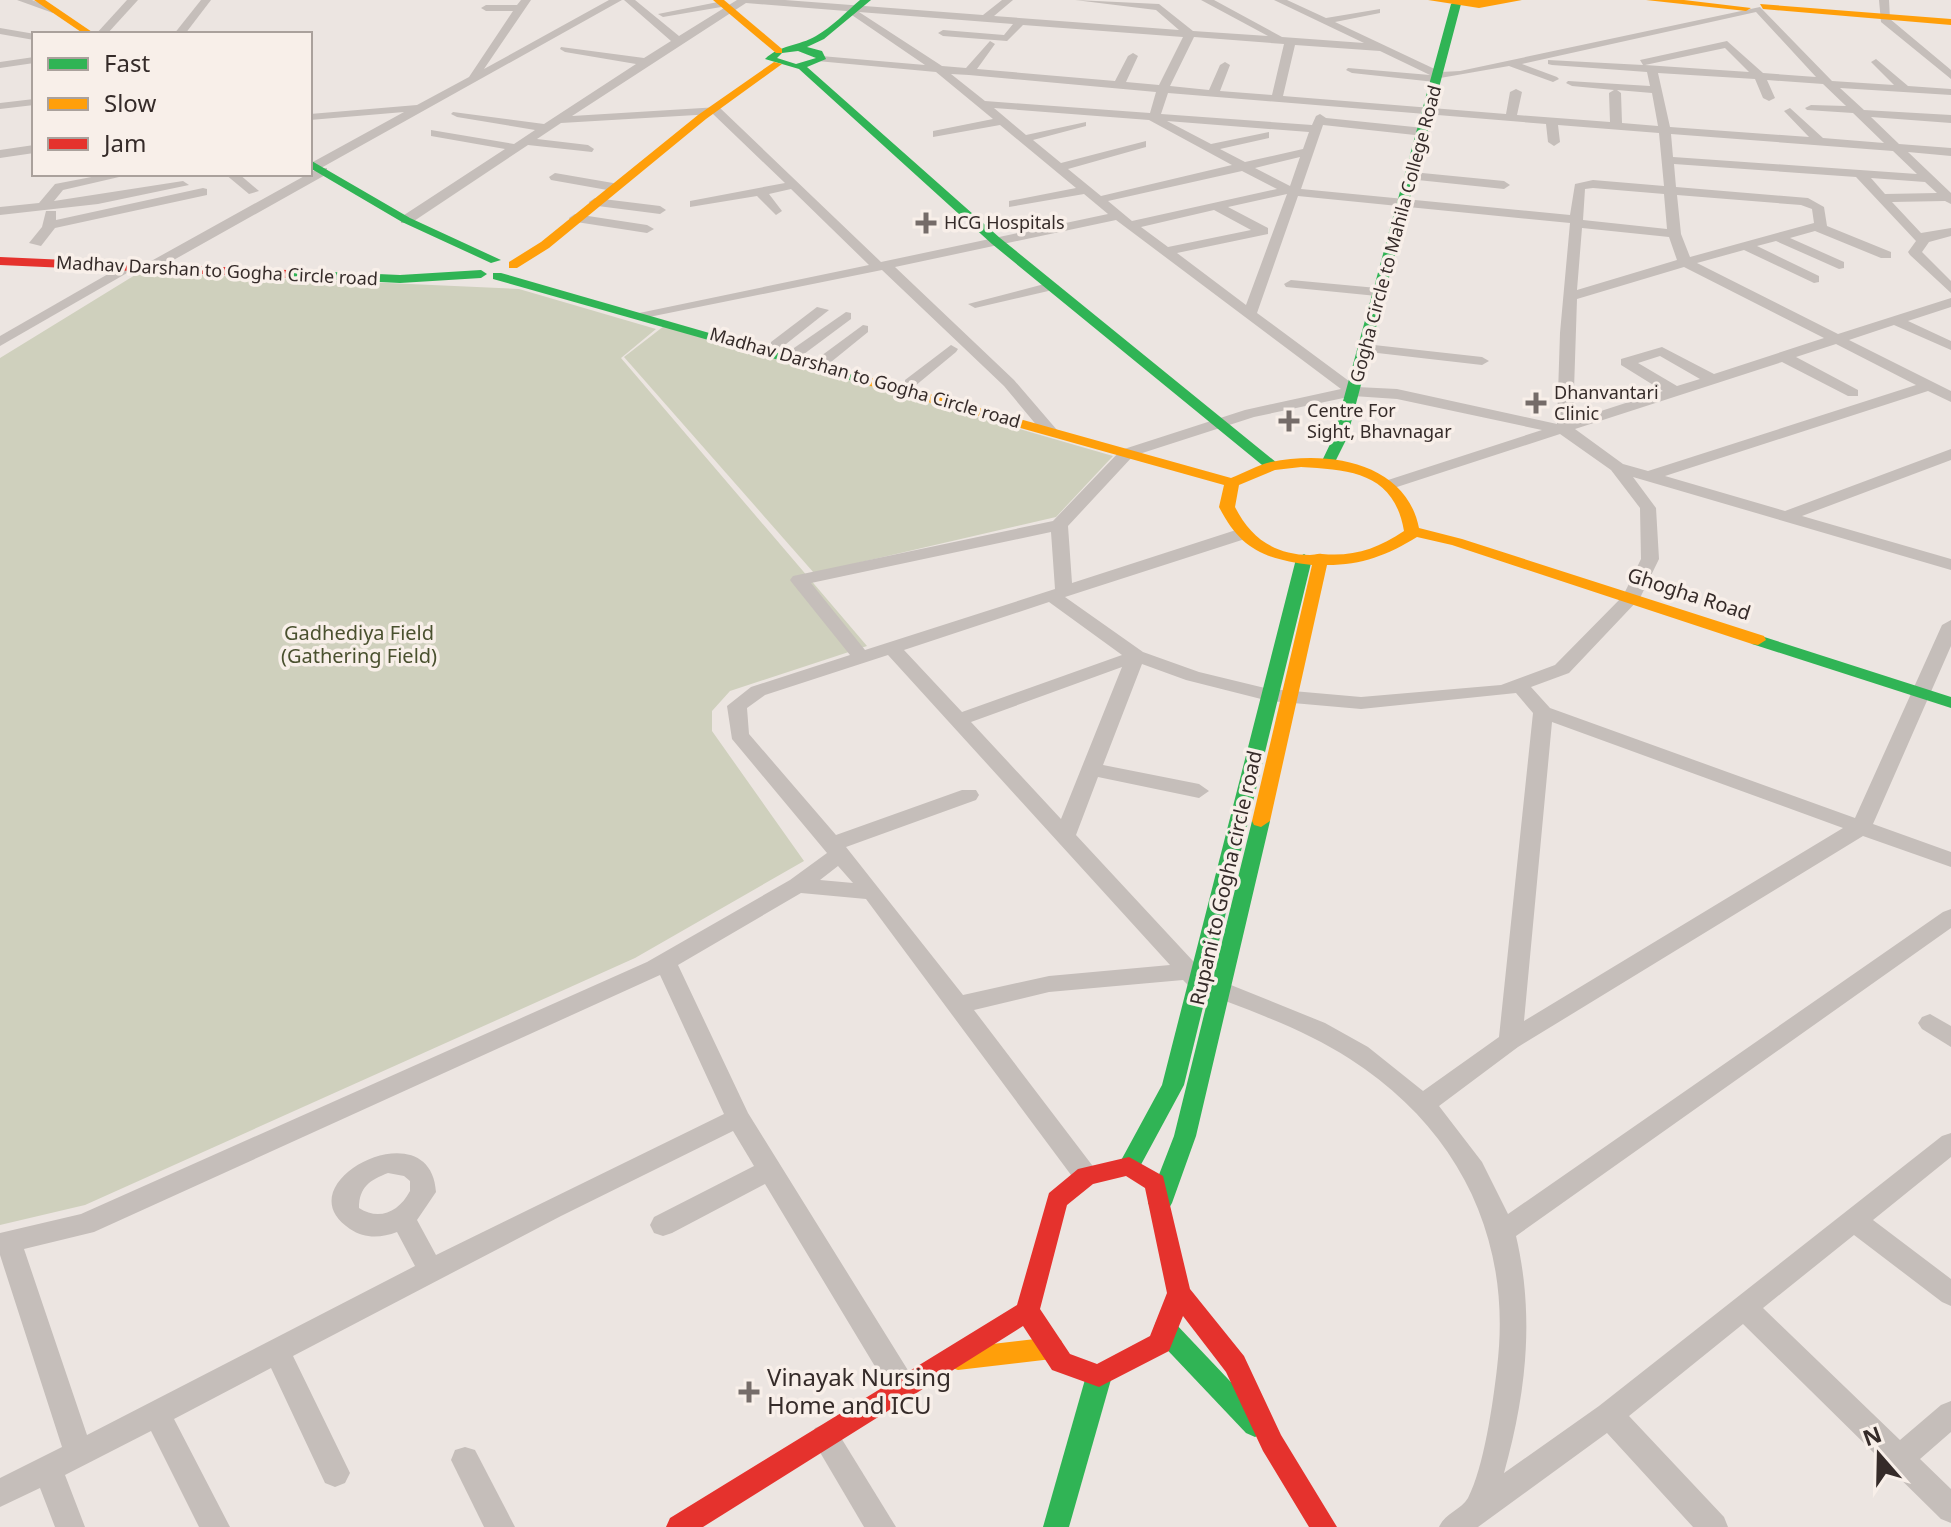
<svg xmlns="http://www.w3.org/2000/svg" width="1951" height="1527" font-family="'Noto Sans',sans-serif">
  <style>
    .green { fill: #cfd0bd }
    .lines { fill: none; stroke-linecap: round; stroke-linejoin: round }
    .street { fill: #c5beba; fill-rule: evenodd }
    .fast { fill: #30b455; fill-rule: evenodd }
    .slow { fill: #ff9f0a; fill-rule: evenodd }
    .jam { fill: #e5322d; fill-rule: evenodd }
    .poi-dot { fill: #756c69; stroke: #f8efe9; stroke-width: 3 }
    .labels { text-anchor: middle; stroke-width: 7; stroke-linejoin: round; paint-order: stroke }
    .far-poi-label { font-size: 18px; fill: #352b29; stroke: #f8efe9; text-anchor: start }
    .far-street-label { font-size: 18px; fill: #352b29; stroke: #f8efe9 }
    .street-label { font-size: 20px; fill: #352b29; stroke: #f8efe9 }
    .park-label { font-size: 20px; fill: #4a512f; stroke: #f8efe9 }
    .near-poi-label { font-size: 24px; fill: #352b29; stroke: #f8efe9; text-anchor: start }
  </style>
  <rect width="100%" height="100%" fill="#ece5e1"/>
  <!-- green -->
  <g class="green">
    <polygon points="140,272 519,289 656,329 621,358 867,646 730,691 712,711 712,731 804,861 635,958 85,1205 0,1225 0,358"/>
    <polygon points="664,326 1113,456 1056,517 814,573 624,357"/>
  </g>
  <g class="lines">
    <!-- street -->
    <g class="street">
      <polygon points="17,0 32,0 58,10 53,13"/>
      <polygon points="127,0 138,0 107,34 96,34"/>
      <polygon points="201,0 211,0 185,34 174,34"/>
      <polygon points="521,0 531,0 484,69 609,0 622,0 321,168 327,168 327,174 154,271 144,271 144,265 317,169 311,169 311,163 404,112 310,120 310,114 417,105 469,77 513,11 486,11 481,8 486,5 517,5"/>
      <path d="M624,0H635L679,36L737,0H785L983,15L1002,0H1013L994,16L1179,30L1156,10L1075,0L1159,4L1193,31L1268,36L1201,0H1214L1282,37L1364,43L1274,0H1287L1326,18L1380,9V13L1335,22L1441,72L1460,71L1760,7L1832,81L1894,85L1871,62L1876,59L1908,86L1951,89V95L1840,88L1864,110L1951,115V123L1871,117L1899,144L1951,148V156L1908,152L1951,193V204L1945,201L1892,202L1921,233L1951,228V236L1929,242L1922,252L1951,281V293L1910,255L1908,252L1916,241L1856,177L1674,164L1676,187L1808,198L1824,207L1827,226L1891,252V258H1881L1815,231L1790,238L1844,262V268L1839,269L1776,241L1757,246L1819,276V282L1814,283L1744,250L1697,263L1838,334L1951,298V307L1908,321L1951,341V350L1894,325L1849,340L1951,391V402L1928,391L1665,476L1785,511L1951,449V460L1802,516L1951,559V570L1633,477L1656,508L1659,559L1640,598L1569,673L1531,687L1550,708L1855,818L1942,625L1951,620V646L1873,824L1951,852V867L1863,836L1518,1047L1439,1106L1482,1162L1508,1214L1943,912L1951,909V928L1516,1236C1535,1317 1526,1394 1504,1473L1599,1406L1942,1136L1951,1133V1157L1873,1220L1951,1279V1306L1942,1302L1854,1235L1763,1308L1900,1440L1941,1405L1951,1401V1432L1920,1459L1951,1489V1523L1941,1519L1743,1324L1629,1416L1724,1517L1728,1527H1693L1607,1433L1478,1527H1439C1445,1513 1461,1510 1468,1498C1484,1467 1493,1403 1497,1368C1513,1239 1459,1129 1350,1059C1301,1027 1244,1009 1190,987L1183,980L1049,992L974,1010L1095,1169L1099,1176L1095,1183L1086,1186L1077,1183L866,899L801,893L678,965L748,1113L914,1380L918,1389L914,1398L904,1402L894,1398L765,1184L672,1233L663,1236L654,1233L650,1225L654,1217L754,1166L733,1131L561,1216L293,1356L350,1473L345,1483L335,1487L325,1483L271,1368L174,1419L230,1527H199L151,1431L65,1475L85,1527H55L40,1488L0,1507V1478L62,1447L0,1255V1233L81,1214L647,962L790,880L827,853L732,739L727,706L751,687L850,655L793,584L790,580L793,576L1053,521L1121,450L1245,410L1341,389L1116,220L895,267L1014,380L1057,430L1049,435L1043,433L1004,386L882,270L639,319V313L644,312L869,265L791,189L769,194L782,211L776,215L757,196L690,207V201L785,183L713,114L561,123L537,139L588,145L594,149L592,152L528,145L411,223H401V217L505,149L431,136V130L514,144L535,130L457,117L451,114L453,112L544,124L636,64L565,52L560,49L561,47L644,58L671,41ZM746,3L846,11L925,65L821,56L816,59L817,61L936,72L993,119L933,131V137L1000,125L1076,188L1009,201V207L1084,194L1108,214L881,262L719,107L572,116ZM859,12L1013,24L1004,35L943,30L938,33L943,36L1007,41L1023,25L1183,37L1159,85L1126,82L1138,56L1133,53L1128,56L1115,81L977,69L995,44L990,41L966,68L942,66ZM1756,12L1816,77L1763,73L1727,41L1640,60L1643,65L1548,60V64L1552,65L1647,72L1650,86L1568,81L1566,83L1572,86L1614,90L1609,93L1610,122L1517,115L1522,92L1516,89L1510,92L1506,114L1283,96L1295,45L1380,51L1430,75L1348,68L1346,70L1352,73L1435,82L1440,78L1509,66L1553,82L1559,79L1557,77L1522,64ZM1194,37L1284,44L1272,95L1220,91L1230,65L1225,62L1220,65L1209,90L1170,86ZM1725,48L1749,72L1645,65ZM1658,73L1755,79L1763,98L1769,101L1775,98L1767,80L1823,84L1846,106L1811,105L1805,108L1807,110L1853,113L1884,143L1823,138L1790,108L1784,111L1809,137L1670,127ZM951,74L969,75L1156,92L1150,113L985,101ZM1617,90L1652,93L1658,126L1622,123L1621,93ZM1168,93L1546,124L1548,142L1554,146L1560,142L1558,125L1659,133L1664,186L1593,180L1575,184L1570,215L1301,189L1323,125L1424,136L1430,132L1424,128L1326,118L1320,114L1316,116L1312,125L1161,114ZM994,108L1149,120L1232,165L1101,196L1068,169L1146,147V141L1061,163L1033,140L1086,126V122L1026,135ZM1167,121L1309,132L1303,149L1245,162L1220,149L1269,138V132L1211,144ZM1671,134L1893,151L1917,174L1673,157ZM1300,157L1290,186L1255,168ZM1242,171L1277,189L1132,221L1108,201ZM1871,178L1925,182L1937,193L1885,194ZM1593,188L1664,194L1667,229L1583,220L1585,189ZM1287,194L1246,305L1177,253L1268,234V228L1228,207ZM1677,195L1801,205L1812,209L1814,223L1690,257L1681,234ZM1298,196L1570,223L1560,333L1557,424L1397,389L1357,387L1257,313ZM1214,210L1251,230L1168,247L1141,227ZM1582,228L1669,237L1677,260L1577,290ZM1684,267L1824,338L1714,374L1662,347L1621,359V365L1663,391L1573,420L1577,299ZM1836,344L1916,385L1648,471L1623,464L1575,429L1782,362L1848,396H1858V390L1796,357ZM1660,356L1700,379L1677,386L1638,363ZM1353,396L1397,399L1542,430L1385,481V487H1397L1560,434L1611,470L1640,508L1641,559L1623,596L1555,665L1501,685L1361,697L1269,689L1199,672L1143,652L1065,597L1248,538L1251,534L1248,530H1236L1072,583L1068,526L1133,456L1254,417ZM1051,532L1055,589L865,650L811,583ZM1049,602L1122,655L962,712L904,650ZM888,655L1170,965L1049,976L963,995L846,847L976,800L979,795L976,790H962L836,835L749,734L747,708L765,695ZM1142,664L1186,680L1269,701L1361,709L1516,693L1533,713L1499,1037L1423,1091L1368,1047L1325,1023L1206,975L1076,835L1098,777L1199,798L1209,791L1199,784L1103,765ZM1122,667L1061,819L971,722ZM1552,722L1843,828L1524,1021ZM838,866L853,883L820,880ZM660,975L724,1114L436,1255L417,1220L436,1192C431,1106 280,1183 350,1229C365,1239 381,1238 397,1232L415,1266L87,1435L24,1249L94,1232ZM388,1173L404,1176L410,1181V1191C399,1212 379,1221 359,1208C359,1187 370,1180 388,1173Z"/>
      <polygon points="1879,0 1889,0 1890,19 1951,70 1951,79 1881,22"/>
      <polygon points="723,1 727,6 663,17 658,14"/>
      <polygon points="0,28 35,34 34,40 0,34"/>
      <polygon points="34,57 34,63 0,68 0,62"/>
      <polygon points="34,99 34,105 0,109 0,103"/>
      <polygon points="34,145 34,153 0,158 0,150"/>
      <polygon points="1412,172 1504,181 1510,185 1504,189 1408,179 1408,173"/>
      <polygon points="555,173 613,183 619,187 613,191 551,180 549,177"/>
      <polygon points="107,174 132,174 63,190 54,201 183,181 189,185 98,204 0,215 0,207 39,203 55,184"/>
      <polygon points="225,174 239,174 259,191 249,194"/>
      <polygon points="203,188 207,189 207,195 55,228 41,246 29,243 42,227 46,211 56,211 56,220"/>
      <polygon points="595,198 660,206 666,210 660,214 590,205 589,202"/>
      <polygon points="575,214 647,225 654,229 647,233 570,221 569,218"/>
      <polygon points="129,262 136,266 134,269 0,346 0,336"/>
      <polygon points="1291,280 1377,288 1384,292 1377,296 1286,287 1284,284"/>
      <polygon points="1052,282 1059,286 1057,289 975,308 968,304"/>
      <polygon points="817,307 829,310 781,348 771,348 771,342"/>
      <polygon points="846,312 851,313 851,319 804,354 794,354 794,348"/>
      <polygon points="863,325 868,326 868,332 831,362 821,362 821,356"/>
      <polygon points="1365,344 1482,357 1489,361 1482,365 1360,351 1358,348"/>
      <polygon points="951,345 958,349 956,352 915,386 905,386 905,380"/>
      <polygon points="1930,1014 1951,1026 1951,1047 1922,1029 1918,1023 1922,1017"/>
      <polygon points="825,1424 835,1428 896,1527 864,1527 811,1437 815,1428"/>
      <polygon points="465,1447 475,1450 515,1527 484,1527 451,1460 455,1450"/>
    </g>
    <!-- fast -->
    <g class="fast">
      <path d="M860,0H871L824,39L807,47L822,51L826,59L807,67L1000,238L1277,463V469H1267L992,244L799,69L765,59C779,45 799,46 816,36C832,27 846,12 860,0ZM798,51L816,58L796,64L777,58L782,53Z"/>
      <polygon points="1456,1 1461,4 1347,438 1333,466 1323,466 1321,463 1333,438 1451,4"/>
      <polygon points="310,160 410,218 501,260 491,263 402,222 310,168"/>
      <polygon points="287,270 400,275 481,270 487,274 481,278 400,283 283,277 281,274"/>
      <polygon points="493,273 501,273 872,380 870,383 860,383 493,279"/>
      <polygon points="1304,554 1312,559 1184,1085 1137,1172 1129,1175 1121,1172 1118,1166 1162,1085 1296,559"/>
      <polygon points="1758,635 1951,697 1951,708 1752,644 1750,640"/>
      <polygon points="1261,815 1270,821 1196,1136 1172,1203 1168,1210 1160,1213 1152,1210 1148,1203 1174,1136 1252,821"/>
      <polygon points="1165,1319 1174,1322 1264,1417 1268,1425 1264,1433 1255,1437 1246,1433 1156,1338 1153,1330 1156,1322"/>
      <polygon points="1099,1365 1108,1368 1112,1376 1069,1527 1043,1527 1086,1376 1090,1368"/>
    </g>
    <!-- slow -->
    <g class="slow">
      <polygon points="34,0 45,0 95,34 84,34"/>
      <polygon points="713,0 724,0 782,49 782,53 776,53"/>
      <polygon points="1428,0 1522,0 1479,8"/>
      <polygon points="1646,0 1684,0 1751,8 1746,11"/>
      <polygon points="1760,4 1951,19 1951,25 1763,9"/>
      <polygon points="774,62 782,64 706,119 549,248 517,268 509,268 509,262 541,242 698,115"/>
      <path d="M865,376L1231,478C1244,473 1258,465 1271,462C1328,450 1406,462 1419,528L1462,539L1764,636L1766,640L1758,645L1752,644L1452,545L1417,537C1388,555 1362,565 1327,565L1270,821L1261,827L1254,825L1252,821L1312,565C1265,559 1241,550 1219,507L1224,485L860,383V377ZM1301,467C1352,470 1394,473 1404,531C1377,549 1353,557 1322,554C1318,553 1314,555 1310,555C1274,555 1250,537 1235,507L1239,485L1275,470Z"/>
      <polygon points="1052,1337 1061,1340 1064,1348 1061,1356 1052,1359 958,1370 949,1367 946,1359 949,1351 958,1348"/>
    </g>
    <!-- jam -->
    <g class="jam">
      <polygon points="0,257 287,270 293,274 287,278 0,265"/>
      <path d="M1129,1157L1163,1176L1190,1289L1244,1356L1281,1435L1337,1527H1309L1263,1451L1226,1372L1183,1316L1169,1351L1099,1387L1052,1370L1023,1326L703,1527H666L670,1518L1017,1305L1049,1193L1078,1169ZM1126,1176L1145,1188L1167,1293L1150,1336L1097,1364L1070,1354L1040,1309L1067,1205L1093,1184Z"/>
    </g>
  </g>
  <!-- markers -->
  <g class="poi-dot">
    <path d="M922 211h8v8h8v8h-8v8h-8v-8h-8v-8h8z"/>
    <path d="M1532 391h8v8h8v8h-8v8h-8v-8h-8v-8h8z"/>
    <path d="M1285 409h8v8h8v8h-8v8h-8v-8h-8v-8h8z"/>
    <path d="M745 1380h8v8h8v8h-8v8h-8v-8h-8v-8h8z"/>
  </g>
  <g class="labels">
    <!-- far-poi labels -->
    <g class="far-poi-label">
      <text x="944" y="229">HCG Hospitals</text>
      <text x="1554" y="399">Dhanvantari<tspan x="1554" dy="21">Clinic</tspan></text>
      <text x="1307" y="417">Centre For<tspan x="1307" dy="21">Sight, Bhavnagar</tspan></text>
    </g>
    <!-- far-street labels -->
    <g class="far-street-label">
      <text transform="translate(1396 234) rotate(-75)" y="6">Gogha Circle to Mahila College Road</text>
      <text transform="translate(217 271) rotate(3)" y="6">Madhav Darshan to Gogha Circle road</text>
      <text transform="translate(865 378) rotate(16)" y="6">Madhav Darshan to Gogha Circle road</text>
    </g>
    <!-- street labels -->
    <g class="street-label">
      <text transform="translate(1689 594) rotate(18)" y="7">Ghogha Road</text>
      <text transform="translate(1226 878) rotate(-77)" y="7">Rupani to Gogha circle road</text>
    </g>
    <!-- park labels -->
    <g class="park-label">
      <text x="359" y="640">Gadhediya Field<tspan x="359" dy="23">(Gathering Field)</tspan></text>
    </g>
    <!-- near-poi labels -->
    <g class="near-poi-label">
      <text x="767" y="1386">Vinayak Nursing<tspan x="767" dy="28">Home and ICU</tspan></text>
    </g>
  </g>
  <!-- legend -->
  <rect x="32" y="32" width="280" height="144" fill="#f8efe9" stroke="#aaa19c" stroke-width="2"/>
  <rect x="48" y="58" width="40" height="12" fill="#30b455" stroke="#aaa19c" stroke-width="2"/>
  <text x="104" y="72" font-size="24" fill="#352b29">Fast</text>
  <rect x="48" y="98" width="40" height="12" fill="#ff9f0a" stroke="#aaa19c" stroke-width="2"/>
  <text x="104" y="112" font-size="24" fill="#352b29">Slow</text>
  <rect x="48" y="138" width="40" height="12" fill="#e5322d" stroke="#aaa19c" stroke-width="2"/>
  <text x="104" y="152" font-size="24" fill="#352b29">Jam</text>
  <!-- north arrow -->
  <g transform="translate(1879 1455) rotate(340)" stroke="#f8efe9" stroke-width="6" paint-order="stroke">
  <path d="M0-6L14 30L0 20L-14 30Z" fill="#352b29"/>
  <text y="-12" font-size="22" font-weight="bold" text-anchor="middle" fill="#352b29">N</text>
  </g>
</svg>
